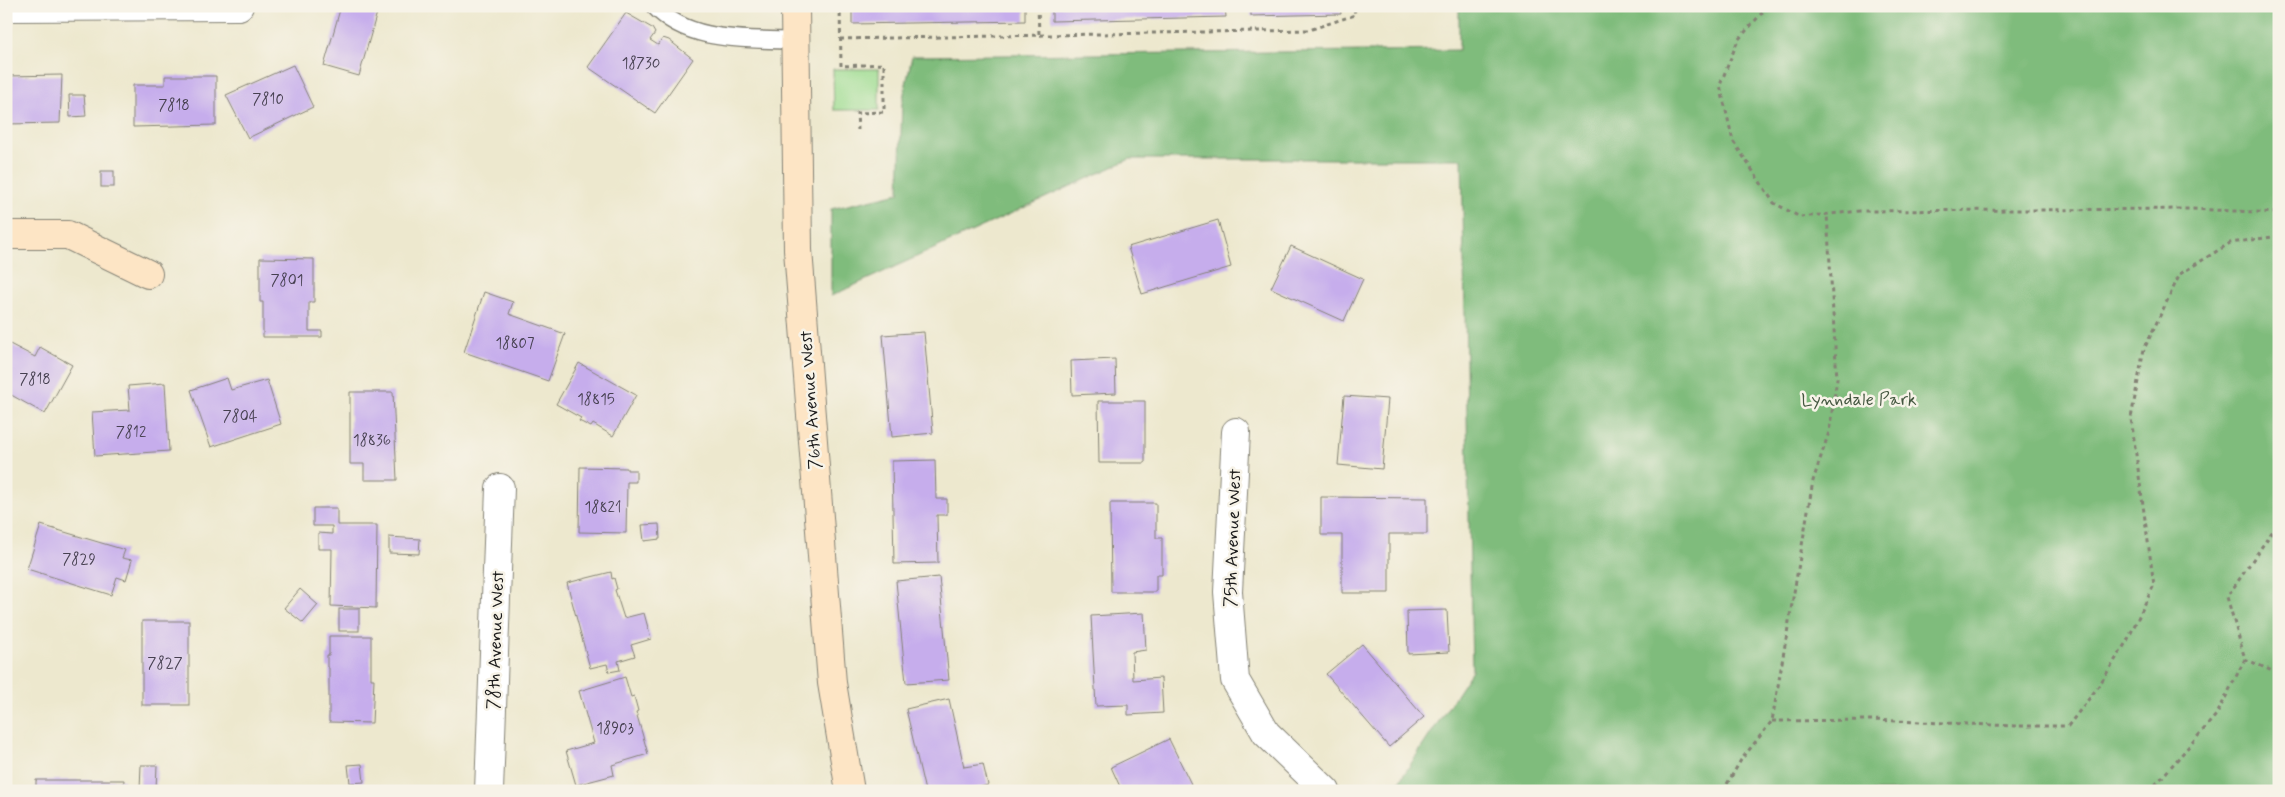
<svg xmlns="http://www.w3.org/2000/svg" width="2285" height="797" font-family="Mynerve,sans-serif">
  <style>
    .green { fill: #9fdd92; stroke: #5e7c57 }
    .forest { fill: #7fbc7c; stroke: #4e6c4c }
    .building { fill: #c6adec }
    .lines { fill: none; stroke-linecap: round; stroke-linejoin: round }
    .lane-casing { stroke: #848275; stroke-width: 19 }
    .street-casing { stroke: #848275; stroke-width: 30 }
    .secondary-casing { stroke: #848275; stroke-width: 30 }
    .path { stroke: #848275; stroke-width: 3; stroke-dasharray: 4 4; stroke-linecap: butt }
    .lane { stroke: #fff; stroke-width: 16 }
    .street { stroke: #fff; stroke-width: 28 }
    .secondary { stroke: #fde5c5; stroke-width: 28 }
    .labels { text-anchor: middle; stroke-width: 5; stroke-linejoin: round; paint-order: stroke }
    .number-label { font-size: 15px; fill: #464050 }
    .park-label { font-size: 18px; fill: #43563f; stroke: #f7f3e8 }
    .street-label { font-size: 18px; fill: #1c1c1c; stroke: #f7f3e8 }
  </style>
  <rect width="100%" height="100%" fill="#f7f3e8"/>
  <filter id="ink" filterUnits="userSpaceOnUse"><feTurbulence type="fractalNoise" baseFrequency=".02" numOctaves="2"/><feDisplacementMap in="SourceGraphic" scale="10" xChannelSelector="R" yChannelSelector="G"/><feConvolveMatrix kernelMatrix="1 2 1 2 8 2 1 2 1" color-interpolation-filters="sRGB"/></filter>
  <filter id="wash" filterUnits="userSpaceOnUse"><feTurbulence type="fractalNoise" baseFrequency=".0096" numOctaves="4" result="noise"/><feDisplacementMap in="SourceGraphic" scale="20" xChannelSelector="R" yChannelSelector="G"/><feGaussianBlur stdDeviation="1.12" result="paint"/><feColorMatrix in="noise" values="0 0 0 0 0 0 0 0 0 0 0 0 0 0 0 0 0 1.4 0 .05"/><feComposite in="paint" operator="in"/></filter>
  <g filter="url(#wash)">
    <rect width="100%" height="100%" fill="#ede8ce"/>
    <!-- green -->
    <polygon class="green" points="833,69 879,69 879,110 834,110"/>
    <!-- forest -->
    <polygon class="forest" points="1459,6 2279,6 2279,791 1393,791 1472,671 1462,159 1130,159 831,296 831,209 899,193 902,103 912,56 1459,50"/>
    <g id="blocks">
      <!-- building -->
      <g class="building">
        <polygon points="341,6 368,6 378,9 359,76 324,66"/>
        <polygon points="852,6 1025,6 1025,21 852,24"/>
        <polygon points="1052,6 1225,6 1226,17 1052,21"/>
        <polygon points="1251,6 1340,6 1341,14 1251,16"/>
        <polygon points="626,13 652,28 655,33 650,40 658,45 663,38 669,40 693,59 655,113 588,67"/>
        <polygon points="293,65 313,107 248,138 226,95"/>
        <polygon points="62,75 60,123 6,124 6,76"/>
        <polygon points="165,76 216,76 216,125 133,127 133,85 165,85"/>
        <polygon points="69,95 84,95 86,116 70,117"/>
        <rect x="101" y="171" width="13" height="16"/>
        <polygon points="1218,220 1231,267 1142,294 1128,247"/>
        <polygon points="1291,246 1363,279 1344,321 1271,288"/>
        <polygon points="260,258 314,259 314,302 309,302 309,331 322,331 322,337 263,337 263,302 260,302"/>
        <polygon points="484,292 513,302 509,314 565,334 548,381 464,352"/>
        <polygon points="924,332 933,433 892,437 883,335"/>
        <polygon points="6,342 35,357 40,347 72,365 45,414 6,392"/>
        <polygon points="1115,359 1116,393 1072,395 1071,361"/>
        <polygon points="579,363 636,395 613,436 593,424 591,427 579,421 581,418 556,404"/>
        <polygon points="227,378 231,390 267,380 281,424 211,447 191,390"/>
        <polygon points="165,383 169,451 95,456 92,412 130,410 128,386"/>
        <polygon points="350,392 393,392 397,480 364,480 364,464 350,464"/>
        <polygon points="1344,396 1388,399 1382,469 1338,465"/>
        <polygon points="1098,401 1145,401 1145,463 1099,463"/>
        <polygon points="935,460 936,499 947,499 947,515 937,515 938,563 894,564 892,461"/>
        <polygon points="580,467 627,468 627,470 636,470 636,482 627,482 626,533 579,532"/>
        <polygon points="1321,497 1427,498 1427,534 1389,534 1389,593 1342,593 1342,535 1321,535"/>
        <polygon points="1110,503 1156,503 1156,538 1162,538 1162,575 1156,575 1156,592 1111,592"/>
        <polygon points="313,508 337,508 337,525 377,525 376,608 331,606 332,549 318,549 318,533 332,534 332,526 313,526"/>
        <polygon points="659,524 660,539 644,541 642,525"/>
        <polygon points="41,525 125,550 122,558 132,560 126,580 117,577 111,595 27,569"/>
        <polygon points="389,537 420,539 419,554 389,553"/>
        <polygon points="611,572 612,579 614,578 617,589 615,590 624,618 644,613 651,639 631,645 635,656 618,661 620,670 609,672 607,664 590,668 567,583"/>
        <polygon points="939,577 949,680 906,683 896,581"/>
        <polygon points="300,589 318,605 303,623 284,608"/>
        <rect x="339" y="609" width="20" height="22"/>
        <polygon points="1447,610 1449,652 1408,654 1407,611"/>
        <polygon points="1144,613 1146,650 1132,652 1133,680 1161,678 1163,713 1128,715 1128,705 1096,706 1091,616"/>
        <rect x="142" y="621" width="47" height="84"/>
        <polygon points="329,636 371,636 371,679 374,679 372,723 329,722 329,668 327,667 327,655 329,655"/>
        <polygon points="1362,644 1424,717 1389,747 1326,674"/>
        <polygon points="625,677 631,697 634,696 638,711 636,712 648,754 612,765 614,775 576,785 566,751 594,743 579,691"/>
        <polygon points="949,699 964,767 983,764 988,785 966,791 925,791 906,709"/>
        <polygon points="1169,739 1191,784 1179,791 1122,791 1111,767"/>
        <polygon points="362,764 364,782 350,783 348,765"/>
        <polygon points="141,765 157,765 156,789 140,789"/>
        <polygon points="36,780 124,780 123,791 36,791"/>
      </g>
    </g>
  </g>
  <g filter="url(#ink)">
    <use href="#blocks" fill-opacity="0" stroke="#848275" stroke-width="1"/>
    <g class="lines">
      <defs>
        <path id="lane" d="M654,6C690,44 748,38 795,41"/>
        <g id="street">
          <polyline points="6,7 239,6"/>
          <polyline points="1236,432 1228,592 1235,680 1266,733 1326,791"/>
          <polyline points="489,791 500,488"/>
        </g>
        <g id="secondary">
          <polyline points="795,6 798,250 832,683 850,791"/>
          <polyline points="6,235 68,235 148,274"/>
        </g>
      </defs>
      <!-- lane casing -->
      <use href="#lane" class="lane-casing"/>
      <!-- street casing -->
      <use href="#street" class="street-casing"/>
      <!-- secondary casing -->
      <use href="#secondary" class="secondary-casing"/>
      <!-- path -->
      <g class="path">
        <polyline points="840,6 841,66 884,64 884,112 857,113 858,130"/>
        <polyline points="1038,6 1039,35"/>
        <polyline points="1768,6 1738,40 1720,85 1733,141 1774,203 1800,217 1860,211 2190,209 2279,213"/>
        <polyline points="840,39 1309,30 1355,15 1354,6"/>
        <polyline points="2245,659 2279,674"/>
        <polyline points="1772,721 1872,720 2015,726 2068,726 2098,687 2127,641 2154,585 2131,418 2144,349 2180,274 2230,243 2279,236"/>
        <polyline points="1723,791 1741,760 1772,721 1813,481 1829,432 1837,379 1827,214"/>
        <polyline points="2150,791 2217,714 2245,659 2227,597 2279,522"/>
      </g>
      <!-- lane -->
      <use href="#lane" class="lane"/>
      <!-- street -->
      <use href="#street" class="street"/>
      <!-- secondary -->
      <use href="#secondary" class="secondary"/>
    </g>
  </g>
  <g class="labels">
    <!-- number labels -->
    <g class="number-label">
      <text x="641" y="68">18730</text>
      <text x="268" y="104">7810</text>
      <text x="174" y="110">7818</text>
      <text x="287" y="285">7801</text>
      <text x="515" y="348">18807</text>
      <text x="35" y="384">7818</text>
      <text x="596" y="404">18815</text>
      <text x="240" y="421">7804</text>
      <text x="131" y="437">7812</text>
      <text x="372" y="445">18836</text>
      <text x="603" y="512">18821</text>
      <text x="79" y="564">7829</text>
      <text x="165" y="668">7827</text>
      <text x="615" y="733">18903</text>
    </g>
    <!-- park labels -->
    <g class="park-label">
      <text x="1859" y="405">Lynndale Park</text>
    </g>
    <!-- street labels -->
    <g class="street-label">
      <text transform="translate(810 400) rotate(-94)" y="6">76th Avenue West</text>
      <text transform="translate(1232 538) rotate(-88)" y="6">75th Avenue West</text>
      <text transform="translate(495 640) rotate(-88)" y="6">78th Avenue West</text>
    </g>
  </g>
  <!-- margin -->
  <rect width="2285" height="797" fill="none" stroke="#f7f3e8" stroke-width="25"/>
</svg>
